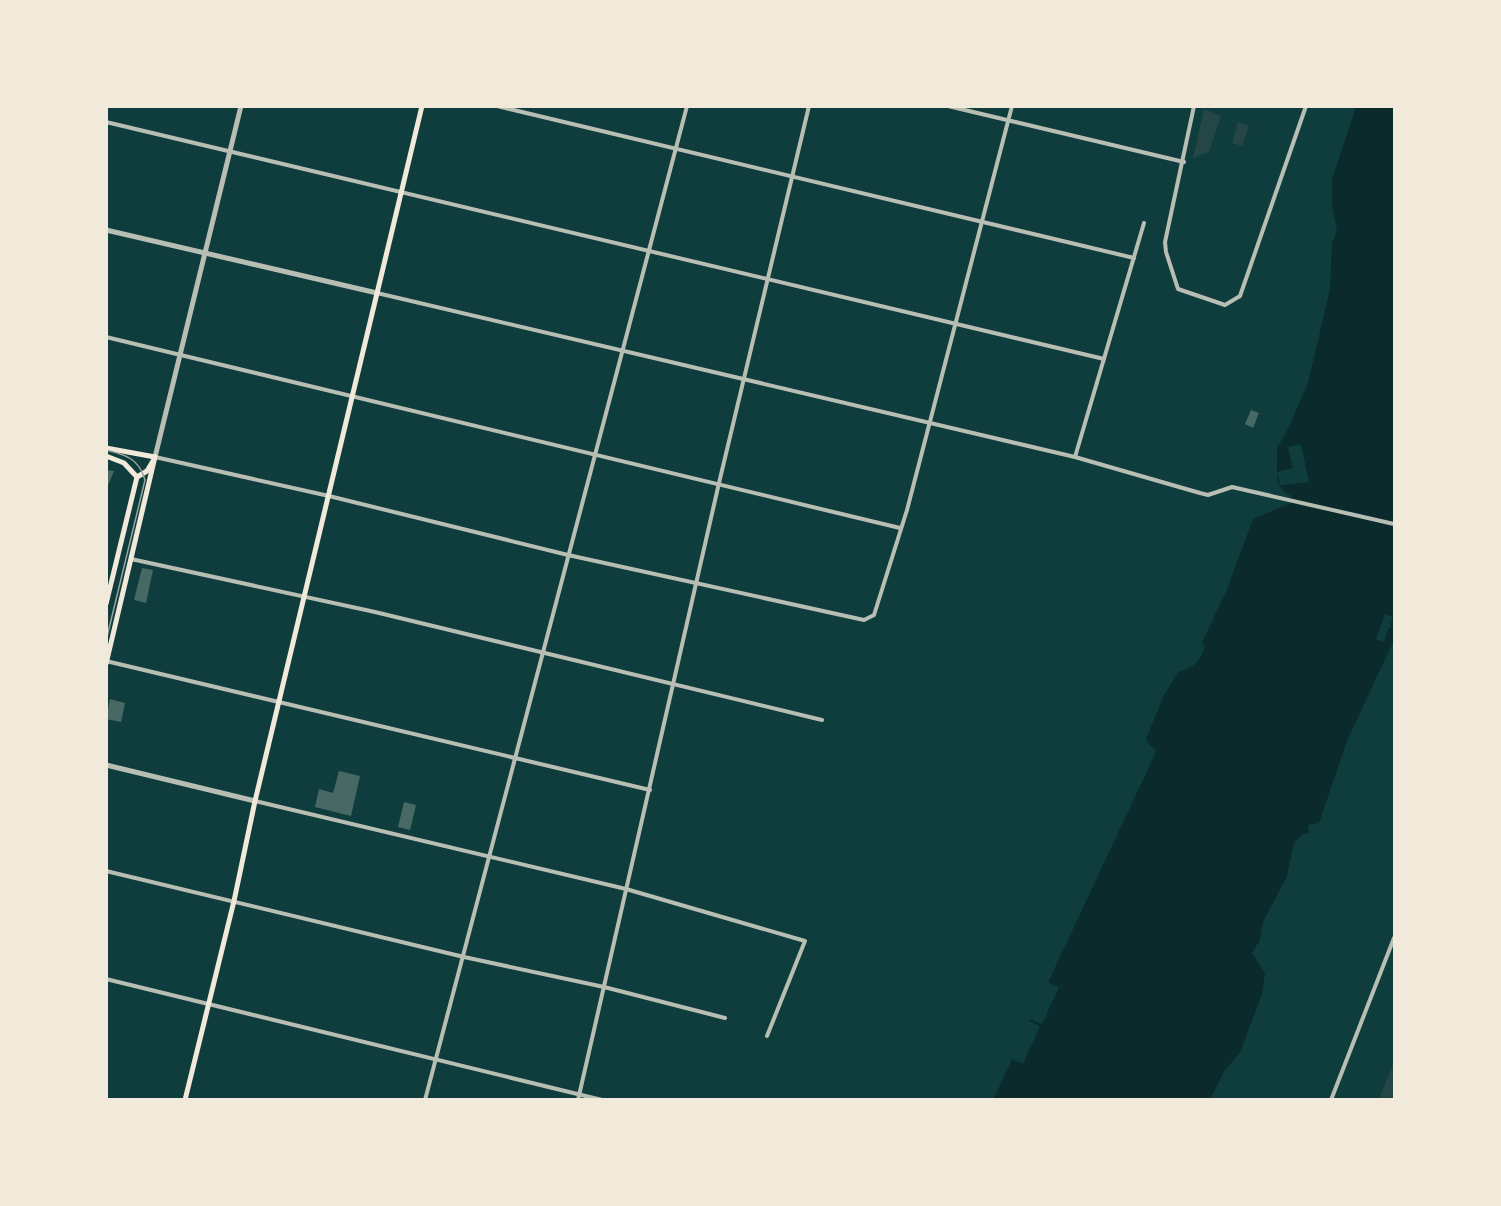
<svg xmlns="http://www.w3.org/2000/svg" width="1501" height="1206" font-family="Ubuntu,sans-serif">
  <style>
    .green { fill: #244646 }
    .water { fill: #0a2a2b }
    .pier { fill: #0f3d3e }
    .building { fill: #486865 }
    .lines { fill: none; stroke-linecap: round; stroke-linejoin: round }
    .minor { stroke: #b8beb3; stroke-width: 4 }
    .tertiary { stroke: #b8beb3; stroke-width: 5 }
    .secondary { stroke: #f1e9da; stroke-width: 5 }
    .tram { stroke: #97a49c; stroke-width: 1.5 }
  </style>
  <rect width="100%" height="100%" fill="#0f3d3e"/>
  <!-- green -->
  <g class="green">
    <polygon points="1204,109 1221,116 1209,152 1193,158"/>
    <polygon points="1238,122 1249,126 1242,146 1232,143"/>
    <polygon points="1394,1062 1394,1099 1379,1099"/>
  </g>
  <!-- water -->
  <path class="water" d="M1356,107H1394V640L1347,741L1319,823L1308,825L1309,833L1302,835L1294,843L1287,876L1263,922L1260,940L1252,953L1265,973L1262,994L1240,1053L1225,1070L1210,1099L993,1100L1155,754L1156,750L1149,745L1146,739L1164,695L1178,672C1194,667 1199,663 1205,647L1202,642L1226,592L1253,519L1291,503V496L1283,491L1277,481V448L1287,431L1308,383L1330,289L1332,243L1337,230L1332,205V179Z"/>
  <!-- pier -->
  <g class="pier">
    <polygon points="1301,444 1309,482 1280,485 1277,472 1293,468 1288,447"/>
    <polygon points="1385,614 1393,617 1390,625 1394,629 1389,627 1384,642 1376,639"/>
    <polygon points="1047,982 1059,987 1042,1024 1030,1019"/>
    <polygon points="1029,1021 1040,1026 1023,1064 1012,1059"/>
  </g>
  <!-- building -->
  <g class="building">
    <polygon points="1251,410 1259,413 1253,428 1245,424"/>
    <polygon points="106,470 114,471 107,488 106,488"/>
    <polygon points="142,568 153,570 146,603 134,600"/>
    <polygon points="110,699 125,703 121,722 106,719"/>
    <polygon points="339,771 360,776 351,816 315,807 319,789 333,793"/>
    <polygon points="404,802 416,805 410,830 398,827"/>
  </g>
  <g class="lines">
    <!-- minor -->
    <g class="minor">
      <polyline points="497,106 1134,258"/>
      <polyline points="948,106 1184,162"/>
      <polyline points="1194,106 1165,242 1166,252 1178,289 1225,305 1240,296 1306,106"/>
      <polyline points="106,122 1104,359"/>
      <polyline points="377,293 1075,457 1200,493 1208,495 1232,487 1394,524"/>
      <polyline points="106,337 900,528"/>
      <polyline points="155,457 329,496 568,555 864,620 874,615 907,510 1012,106"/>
      <polyline points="1075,457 1144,223"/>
      <polyline points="131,559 375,612 822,720"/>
      <polyline points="106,661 650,790"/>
      <polyline points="255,801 626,889 805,941 767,1036"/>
      <polyline points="106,871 464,957 604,987 725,1018"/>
      <polyline points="106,979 602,1100"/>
      <polyline points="425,1100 687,106"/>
      <polyline points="578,1100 719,483 809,106"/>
      <polyline points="1331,1100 1394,938"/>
    </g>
    <!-- tertiary -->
    <g class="tertiary">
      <polyline points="106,230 377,293"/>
      <polyline points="155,457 241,106"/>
      <polyline points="106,765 255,801"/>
    </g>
    <!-- secondary -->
    <g class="secondary">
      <polyline points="106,448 155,457"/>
      <polyline points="106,456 124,463 137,477"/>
      <polyline points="137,477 147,471 153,461"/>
      <polyline points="106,604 137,477"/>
      <polyline points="106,664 155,457"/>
      <polyline points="185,1100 234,901 255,801 422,106"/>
    </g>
    <!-- tram -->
    <path class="tram" d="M106,450C127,455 139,459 145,480L106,641"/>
  </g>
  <!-- border -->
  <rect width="1501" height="1206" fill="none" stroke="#f1e9da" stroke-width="216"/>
</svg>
